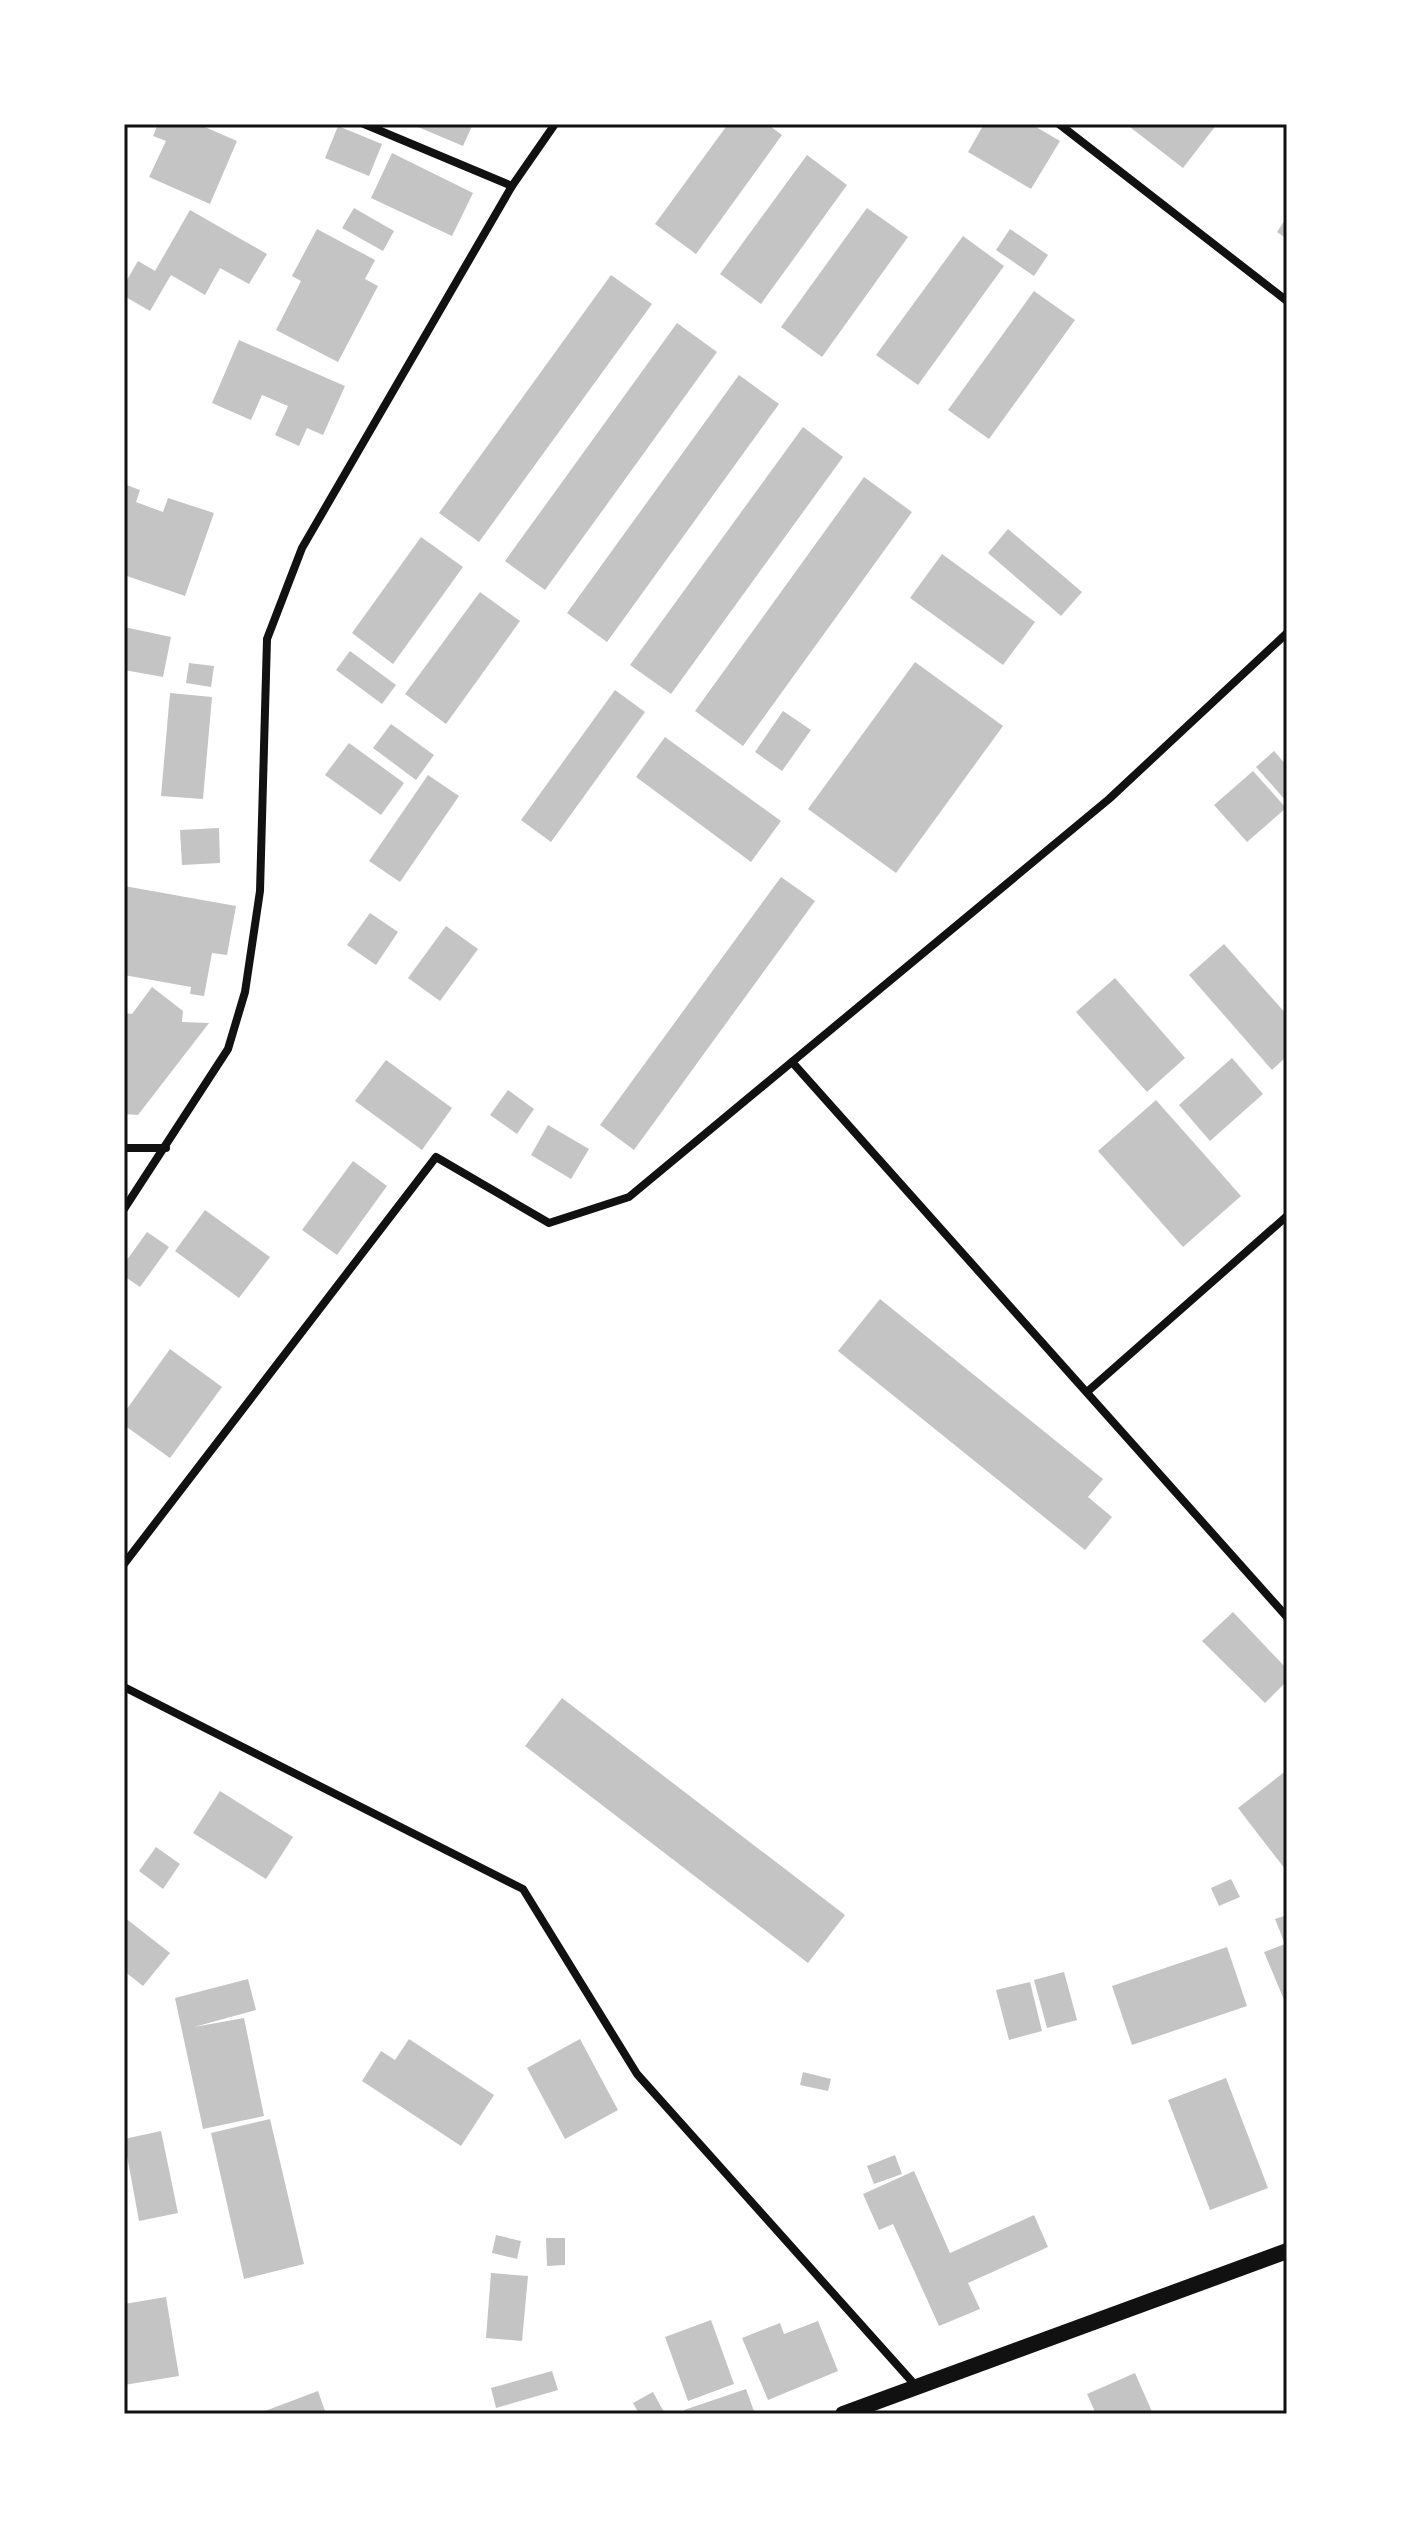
<svg xmlns="http://www.w3.org/2000/svg" width="1411" height="2538" font-family="Figtree,sans-serif">
  <style>
    .building { fill: #c4c4c4 }
    .lines { fill: none; stroke-linecap: round; stroke-linejoin: round }
    .minor { stroke: #111; stroke-width: 8 }
    .secondary { stroke: #111; stroke-width: 16 }
    .neatline { fill: none; stroke: #111; stroke-width: 3 }
  </style>
  <rect width="100%" height="100%" fill="#fff"/>
  <!-- building -->
  <g class="building">
    <polygon points="158,124 198,124 237,141 210,204 149,177 166,141 153,136"/>
    <polygon points="411,124 473,124 463,146"/>
    <polygon points="728,124 767,124 782,135 696,254 655,224"/>
    <polygon points="984,124 1031,124 1060,141 1031,189 968,152"/>
    <polygon points="1126,124 1217,124 1183,168"/>
    <polygon points="338,126 382,144 369,176 325,158"/>
    <polygon points="392,153 473,193 452,236 371,198"/>
    <polygon points="807,155 847,185 761,304 720,274"/>
    <polygon points="354,208 394,231 383,251 342,228"/>
    <polygon points="867,208 908,237 822,357 781,327"/>
    <polygon points="190,210 267,254 249,284 220,268 205,295 171,275 150,311 124,296 124,285 138,261 155,271"/>
    <polygon points="1287,217 1287,239 1277,232"/>
    <polygon points="317,229 375,260 365,279 378,286 338,362 276,330 301,281 292,276"/>
    <polygon points="1010,229 1048,255 1034,276 996,250"/>
    <polygon points="963,236 1004,266 918,385 876,355"/>
    <polygon points="611,275 652,304 479,542 439,513"/>
    <polygon points="1034,291 1075,320 989,439 948,410"/>
    <polygon points="677,323 717,352 545,590 505,561"/>
    <polygon points="239,340 345,386 323,435 307,428 299,446 275,435 288,406 262,395 251,420 212,403"/>
    <polygon points="739,375 779,404 607,642 567,613"/>
    <polygon points="803,427 843,457 671,694 630,665"/>
    <polygon points="864,477 912,512 743,746 695,711"/>
    <polygon points="124,484 140,490 136,502 163,512 168,498 214,513 185,596 124,575"/>
    <polygon points="1008,529 1082,592 1061,616 988,553"/>
    <polygon points="421,537 463,567 393,664 352,633"/>
    <polygon points="942,554 1035,622 1003,665 910,598"/>
    <polygon points="480,592 520,621 446,724 405,694"/>
    <polygon points="124,627 171,637 163,677 124,670"/>
    <polygon points="350,651 396,685 382,704 336,670"/>
    <polygon points="915,662 1003,726 896,873 808,809"/>
    <polygon points="189,663 214,666 211,687 186,683"/>
    <polygon points="615,690 645,712 551,842 521,820"/>
    <polygon points="170,693 212,697 203,799 161,796"/>
    <polygon points="783,711 811,730 782,771 755,752"/>
    <polygon points="391,724 434,755 416,780 373,748"/>
    <polygon points="665,737 781,821 751,862 636,777"/>
    <polygon points="349,743 404,783 381,815 325,775"/>
    <polygon points="1274,751 1287,766 1287,802 1256,767"/>
    <polygon points="1253,771 1286,808 1247,842 1214,805"/>
    <polygon points="428,775 459,796 400,882 369,861"/>
    <polygon points="219,828 220,863 182,865 180,830"/>
    <polygon points="781,877 815,901 634,1150 600,1125"/>
    <polygon points="124,886 236,906 227,955 212,953 204,996 190,994 191,987 124,975"/>
    <polygon points="370,913 398,932 376,965 347,945"/>
    <polygon points="446,926 478,949 440,1001 408,978"/>
    <polygon points="1224,944 1287,1015 1287,1056 1272,1070 1189,975"/>
    <polygon points="1115,978 1185,1058 1147,1092 1076,1012"/>
    <polygon points="152,987 183,1011 182,1022 209,1023 138,1115 124,1114 124,1013 132,1014"/>
    <polygon points="1232,1058 1263,1094 1210,1141 1179,1105"/>
    <polygon points="386,1060 452,1108 422,1150 355,1101"/>
    <polygon points="508,1090 534,1109 517,1134 490,1115"/>
    <polygon points="1156,1100 1241,1196 1183,1247 1098,1151"/>
    <polygon points="548,1125 589,1149 571,1179 531,1155"/>
    <polygon points="353,1161 387,1186 337,1255 302,1230"/>
    <polygon points="205,1210 270,1257 239,1298 175,1251"/>
    <polygon points="147,1232 169,1247 140,1287 124,1276 124,1264"/>
    <polygon points="880,1299 1103,1479 1088,1497 1112,1517 1085,1550 838,1351"/>
    <polygon points="170,1349 222,1387 170,1458 124,1425 124,1413"/>
    <polygon points="1233,1612 1287,1669 1287,1681 1265,1703 1202,1641"/>
    <polygon points="562,1698 845,1915 808,1963 525,1746"/>
    <polygon points="1287,1770 1287,1868 1285,1869 1238,1808"/>
    <polygon points="220,1791 293,1837 266,1879 193,1833"/>
    <polygon points="156,1847 180,1864 163,1889 139,1871"/>
    <polygon points="1231,1879 1240,1897 1219,1906 1211,1888"/>
    <polygon points="1287,1915 1287,2007 1264,1952 1285,1944 1275,1919"/>
    <polygon points="124,1917 170,1953 143,1986 124,1971"/>
    <polygon points="1227,1947 1247,2006 1132,2045 1112,1986"/>
    <polygon points="1064,1972 1077,2020 1047,2028 1034,1980"/>
    <polygon points="248,1979 256,2010 194,2027 244,2018 264,2116 203,2129 175,1998"/>
    <polygon points="1030,1982 1042,2031 1009,2040 996,1990"/>
    <polygon points="409,2039 494,2095 461,2146 362,2081 381,2051 395,2060"/>
    <polygon points="580,2039 618,2110 565,2139 527,2068"/>
    <polygon points="803,2072 831,2079 828,2091 800,2085"/>
    <polygon points="1226,2078 1268,2188 1210,2210 1168,2100"/>
    <polygon points="270,2119 304,2264 244,2279 211,2133"/>
    <polygon points="161,2131 178,2213 139,2221 124,2139"/>
    <polygon points="895,2155 902,2174 874,2184 867,2166"/>
    <polygon points="914,2171 950,2253 1034,2215 1048,2247 968,2283 980,2309 939,2326 893,2224 879,2230 863,2194"/>
    <polygon points="496,2235 521,2241 517,2259 492,2253"/>
    <polygon points="546,2238 565,2238 565,2265 547,2266"/>
    <polygon points="491,2273 528,2276 522,2341 486,2338"/>
    <polygon points="166,2297 179,2376 124,2385 124,2304"/>
    <polygon points="711,2320 734,2384 688,2401 665,2337"/>
    <polygon points="818,2321 838,2371 768,2400 742,2338 780,2323 784,2334"/>
    <polygon points="552,2371 558,2390 496,2408 491,2388"/>
    <polygon points="1135,2373 1153,2414 1096,2414 1087,2394"/>
    <polygon points="746,2389 755,2414 685,2414 684,2410"/>
    <polygon points="318,2391 326,2414 257,2414"/>
    <polygon points="653,2392 665,2414 639,2414 633,2403"/>
  </g>
  <g class="lines">
    <!-- minor -->
    <g class="minor">
      <polyline points="364,124 512,186"/>
      <polyline points="1059,124 1287,301"/>
      <polyline points="792,1062 1287,1617"/>
      <polyline points="124,1148 166,1148"/>
      <polyline points="124,1209 228,1049 245,992 260,891 267,639 302,548 512,186 555,124"/>
      <polyline points="1087,1392 1287,1216"/>
      <polyline points="124,1564 436,1157 549,1223 629,1197 1109,799 1287,633"/>
      <polyline points="124,1687 523,1889 637,2074 916,2386"/>
    </g>
    <!-- secondary -->
    <polyline class="secondary" points="843,2414 1287,2251"/>
  </g>
  <!-- border -->
  <rect width="1411" height="2538" fill="none" stroke="#ffffff" stroke-width="252"/>
  <rect x="126" y="126" width="1159" height="2286" class="neatline"/>
</svg>
